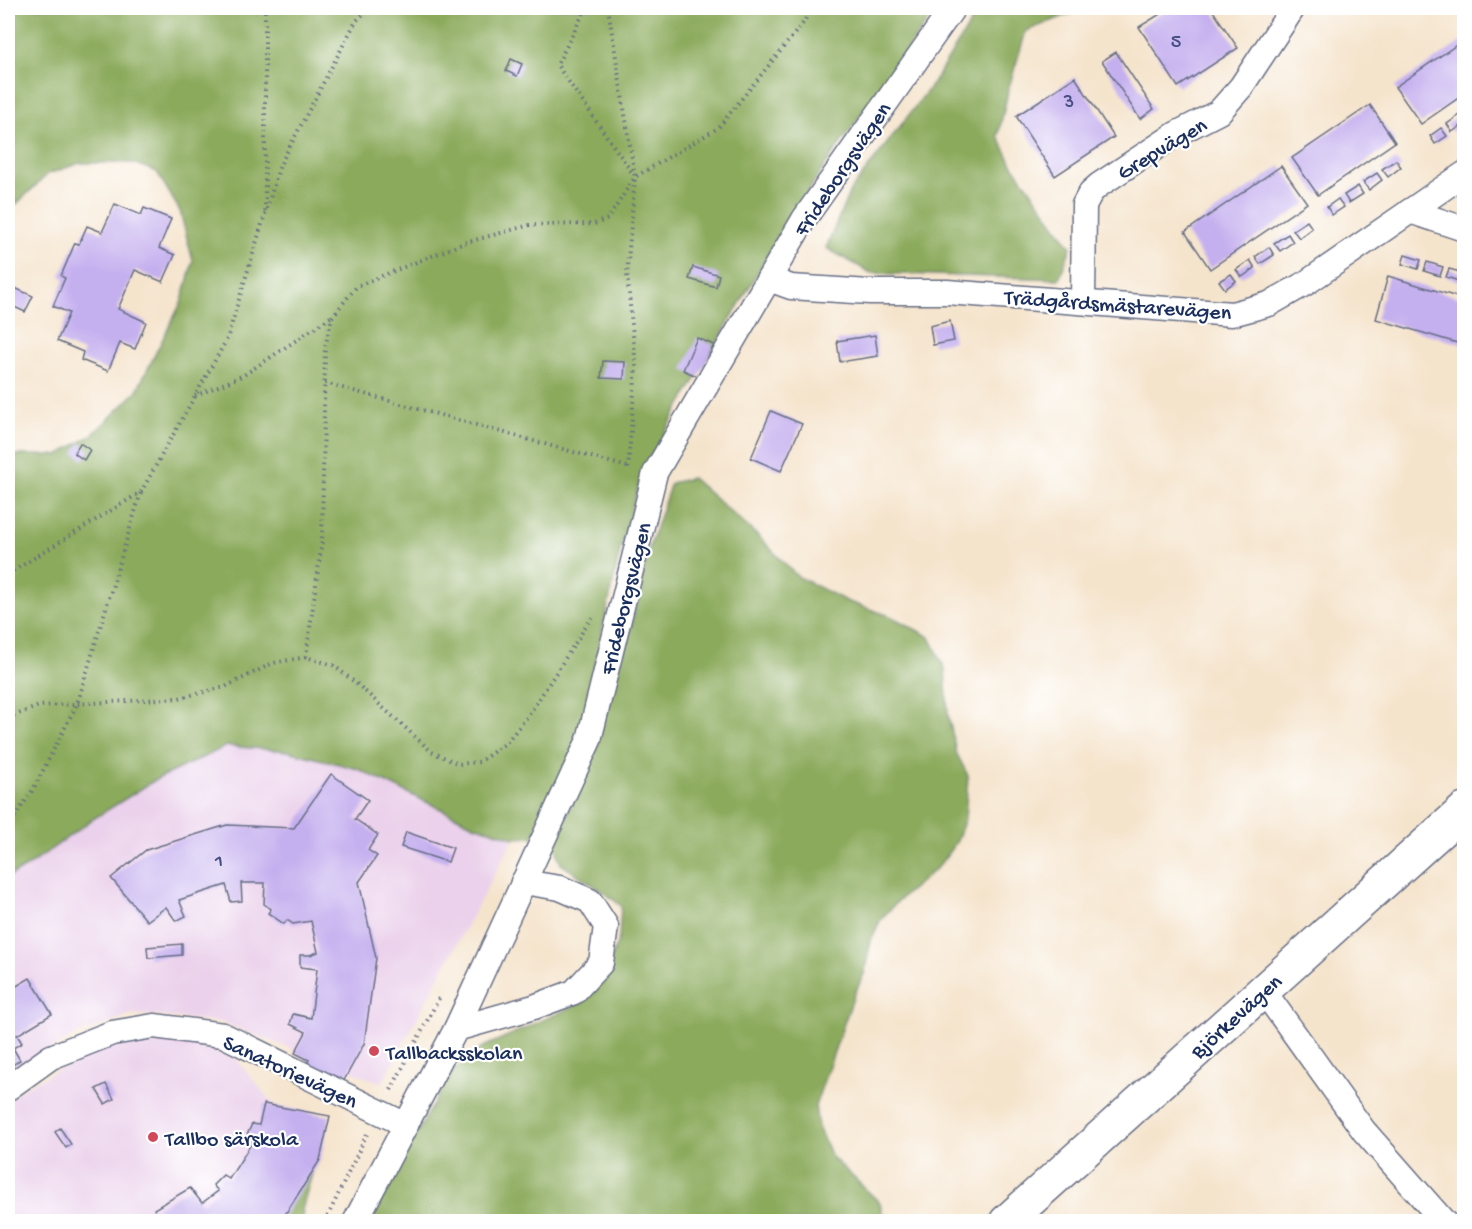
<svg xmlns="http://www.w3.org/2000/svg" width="1472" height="1229" font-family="'Gochi Hand',sans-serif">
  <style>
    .built { fill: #ebd1eb }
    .forest { fill: #8baa5c; stroke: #536c5d; stroke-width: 1.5 }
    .building { fill: #c5b0ef }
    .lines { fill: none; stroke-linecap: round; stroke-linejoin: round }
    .minor-casing { stroke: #676e84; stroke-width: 27 }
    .secondary-casing { stroke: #676e84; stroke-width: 36 }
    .path { stroke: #676e84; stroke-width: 4; stroke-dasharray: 1.5 4.5; stroke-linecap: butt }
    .minor { stroke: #fff; stroke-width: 24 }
    .secondary { stroke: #fff; stroke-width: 33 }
    .poi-dot { fill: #d1495b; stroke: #fff; stroke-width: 2 }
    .labels { text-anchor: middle; stroke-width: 4.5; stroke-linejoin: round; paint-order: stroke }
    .number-label { font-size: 20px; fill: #464f82 }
    .street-label { font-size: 22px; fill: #1b2f5e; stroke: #fff }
    .poi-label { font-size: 22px; fill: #1b2f5e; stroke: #fff; text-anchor: start }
  </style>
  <rect width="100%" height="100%" fill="#fff"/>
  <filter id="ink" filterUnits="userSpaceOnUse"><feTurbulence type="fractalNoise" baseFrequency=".0167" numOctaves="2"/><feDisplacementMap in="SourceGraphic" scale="12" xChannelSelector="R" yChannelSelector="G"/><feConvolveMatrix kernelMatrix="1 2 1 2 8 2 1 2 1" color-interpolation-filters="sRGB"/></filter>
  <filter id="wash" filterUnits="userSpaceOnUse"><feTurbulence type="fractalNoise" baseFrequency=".008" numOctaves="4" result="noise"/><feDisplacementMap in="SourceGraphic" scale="24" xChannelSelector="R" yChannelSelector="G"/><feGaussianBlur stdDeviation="1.35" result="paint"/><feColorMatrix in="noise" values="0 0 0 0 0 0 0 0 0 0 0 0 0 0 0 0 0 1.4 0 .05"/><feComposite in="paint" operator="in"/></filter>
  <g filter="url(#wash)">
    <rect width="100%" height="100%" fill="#f5e4cc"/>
    <!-- built -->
    <g class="built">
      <polygon points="227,746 288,751 358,769 474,825 514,838 382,1083 221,1022 132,1014 73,1036 8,1073 8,877 28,866 93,819 155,780"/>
      <polygon points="135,1037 180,1039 236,1059 283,1116 272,1213 268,1221 8,1221 8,1100 22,1089 85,1056"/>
    </g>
    <!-- forest -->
    <g class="forest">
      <polygon points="8,8 937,8 828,161 779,236 644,468 622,542 576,749 533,837 514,838 474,825 358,769 288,751 227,746 155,780 93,819 28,866 8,877 8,455 58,455 91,436 136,392 182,301 193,261 180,211 157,172 134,163 80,163 48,174 8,212"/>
      <polygon points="980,8 1085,8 1026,31 1009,87 998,136 1012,164 1071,247 1059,279 871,273 826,248 849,193 931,86"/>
      <polygon points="692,478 758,536 797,576 846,601 890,616 930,637 945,669 948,714 956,752 968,776 965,818 957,841 938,867 898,901 881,919 871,940 864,974 854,995 815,1106 818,1127 831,1156 880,1203 884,1221 370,1222 428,1113 452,1072 481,1048 583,1002 607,969 619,938 621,906 604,892 561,864 555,845 597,742 632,623 649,548 671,483"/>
      <polygon points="316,1159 302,1210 304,1221 268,1222 272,1213"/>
    </g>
    <g id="blocks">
      <!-- building -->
      <g class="building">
        <polygon points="1170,8 1211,8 1238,48 1178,87 1139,27"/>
        <polygon points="1464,40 1464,94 1421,124 1395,87"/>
        <polygon points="1116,52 1154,109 1140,119 1102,61"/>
        <polygon points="511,59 522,64 517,76 506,71"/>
        <polygon points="1075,77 1114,137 1055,176 1016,116"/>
        <polygon points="1370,105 1395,142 1318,195 1292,158"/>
        <polygon points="1460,115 1464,124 1452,132 1447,124"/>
        <polygon points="1441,128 1447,136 1435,144 1430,136"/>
        <polygon points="1396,160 1401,167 1388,177 1382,169"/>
        <polygon points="1281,166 1307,203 1210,269 1185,232"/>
        <polygon points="1377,173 1382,180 1369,190 1363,182"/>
        <polygon points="1358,186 1363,194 1349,203 1344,195"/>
        <polygon points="1338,199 1344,207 1332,215 1327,207"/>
        <polygon points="115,204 141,215 144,208 171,219 159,248 175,255 163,282 135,270 118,309 146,322 135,349 120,343 108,371 81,360 83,352 57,341 69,313 53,306 65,278 61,276 75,243 79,244 87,226 102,232"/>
        <polygon points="1307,221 1312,228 1299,238 1293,230"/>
        <polygon points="1288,234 1293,242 1280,251 1274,243"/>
        <polygon points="1269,247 1274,255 1260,264 1255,257"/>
        <polygon points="1405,255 1421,260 1418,269 1402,264"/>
        <polygon points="1250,260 1255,268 1242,277 1236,270"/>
        <polygon points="1427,262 1443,267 1440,276 1424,271"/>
        <polygon points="693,267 719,275 716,287 689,279"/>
        <polygon points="1449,269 1464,273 1462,282 1446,277"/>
        <polygon points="1231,274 1236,281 1225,289 1219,281"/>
        <polygon points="1388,276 1464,299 1464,345 1376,319"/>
        <polygon points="8,285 33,296 25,312 8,304"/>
        <polygon points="950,321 954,341 933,345 930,326"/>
        <polygon points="875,335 878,356 840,362 837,341"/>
        <polygon points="697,338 714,345 699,377 683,370"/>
        <polygon points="603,361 625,362 624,379 601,378"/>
        <polygon points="771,411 802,424 781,471 751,458"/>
        <polygon points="80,443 90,450 84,460 74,453"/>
        <polygon points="331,774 368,800 355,819 378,835 368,850 377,856 359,882 376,958 364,1044 343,1082 307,1063 309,1060 295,1053 306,1032 290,1024 293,1014 311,1018 317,969 300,967 300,955 310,955 318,952 311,921 293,924 287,920 284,924 268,913 271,909 264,904 265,883 241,883 242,901 231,902 226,885 179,900 186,916 176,921 166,907 147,921 111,878 146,850 227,825 294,828"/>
        <polygon points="406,832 453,848 448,862 401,847"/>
        <polygon points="182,944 182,955 148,958 147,947"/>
        <polygon points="30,978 52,1014 17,1035 22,1043 13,1048 20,1060 8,1068 8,991"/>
        <polygon points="106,1084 114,1099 105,1104 96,1089"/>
        <polygon points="264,1104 330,1116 320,1160 281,1221 159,1221 154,1209 190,1188 202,1203 218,1191 213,1185 223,1175 229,1179 253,1141 246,1137 252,1124 259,1125"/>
        <polygon points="60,1128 71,1144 66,1148 55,1132"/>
      </g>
    </g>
  </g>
  <g filter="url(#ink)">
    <use href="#blocks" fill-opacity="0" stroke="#676e84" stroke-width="1.5"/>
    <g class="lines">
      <defs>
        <g id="minor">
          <polyline points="1410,211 1464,229"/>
          <polyline points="769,279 791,287 870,292 947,292 1232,314 1269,304 1306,283 1464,174"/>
          <polyline points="1083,302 1084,205 1091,192 1099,185 1176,134 1219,112 1241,87 1293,8"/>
          <polyline points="1263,990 1364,1131 1444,1222"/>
          <polyline points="456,1029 534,1007 574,992 601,963 606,926 590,901 560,888 523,882"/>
          <polyline points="8,1088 51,1057 112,1033 154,1026 223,1035 406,1125"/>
          <polyline points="355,1222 456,1029 589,740 655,473 804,219 953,8"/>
        </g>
        <polyline id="secondary" points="1006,1222 1464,810"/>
      </defs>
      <!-- minor casing -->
      <use href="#minor" class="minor-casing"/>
      <!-- secondary casing -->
      <use href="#secondary" class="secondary-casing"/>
      <!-- path -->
      <g class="path">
        <polyline points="586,8 557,65 633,174"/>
        <polyline points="608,8 635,177 627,274 636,366 628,469"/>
        <polyline points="265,211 265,8"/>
        <polyline points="325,383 631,468"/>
        <polyline points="195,396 244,375 331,317"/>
        <polyline points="8,574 141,492 227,339 280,165 356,21 370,8"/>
        <polyline points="306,657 322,541 325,347 332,317 357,286 464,243 530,225 594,224 608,219 635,177 718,128 804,22 811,8"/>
        <polyline points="8,718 39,706 179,698 225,687 273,663 306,657 333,665 357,684 432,752 459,764 479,762 506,743 528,716 592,617"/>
        <polyline points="8,827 34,788 77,704 141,492"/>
        <polyline points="391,1090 439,998"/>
        <polyline points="325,1222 367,1134"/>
      </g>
      <!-- minor -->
      <use href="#minor" class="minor"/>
      <!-- secondary -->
      <use href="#secondary" class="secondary"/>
    </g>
  </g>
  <!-- markers -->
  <g class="poi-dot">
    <circle cx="374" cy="1051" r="6"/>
    <circle cx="153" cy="1137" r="6"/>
  </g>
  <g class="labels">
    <!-- number labels -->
    <g class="number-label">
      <text x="1176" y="47">5</text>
      <text x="1069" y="107">3</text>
      <text x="219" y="866">1</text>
    </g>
    <!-- street labels -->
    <g class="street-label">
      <text transform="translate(1161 147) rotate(-31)" y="8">Grepvägen</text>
      <text transform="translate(841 168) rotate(-56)" y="8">Frideborgsvägen</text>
      <text transform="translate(1118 303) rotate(4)" y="8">Trädgårdsmästarevägen</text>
      <text transform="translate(624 598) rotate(-76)" y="8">Frideborgsvägen</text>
      <text transform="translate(1235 1015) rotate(-42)" y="8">Björkevägen</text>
      <text transform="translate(291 1070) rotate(25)" y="8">Sanatorievägen</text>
    </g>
    <!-- poi labels -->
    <g class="poi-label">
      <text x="386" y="1059">Tallbacksskolan</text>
      <text x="165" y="1145">Tallbo särskola</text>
    </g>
  </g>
  <!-- margin -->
  <rect width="1472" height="1229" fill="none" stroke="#fff" stroke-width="30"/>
</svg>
